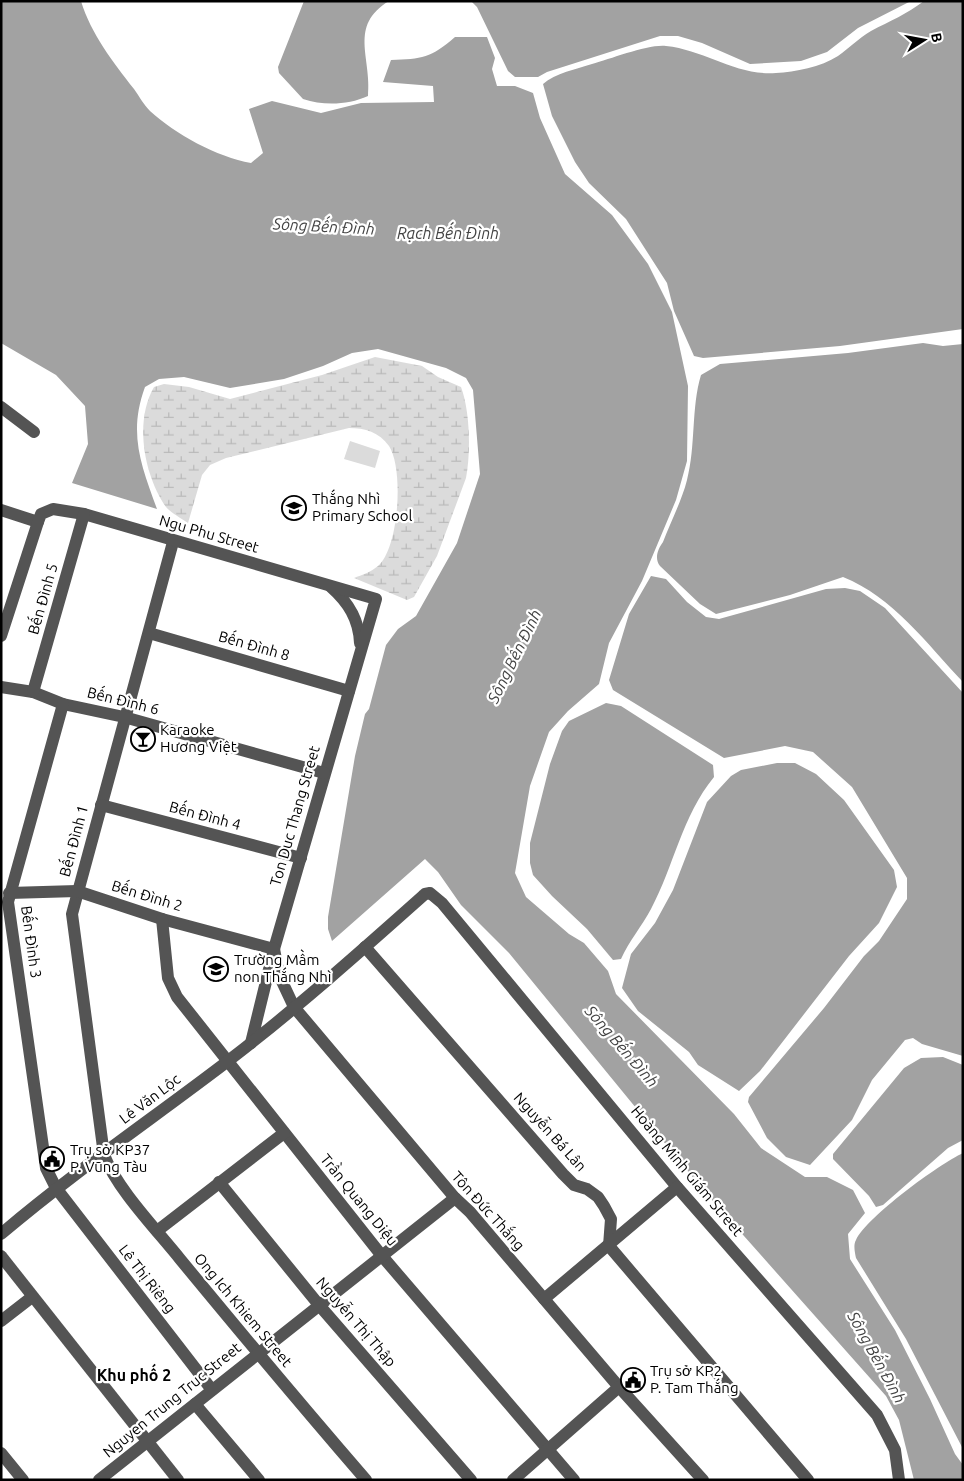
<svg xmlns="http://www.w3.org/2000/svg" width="964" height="1481" font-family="Ubuntu,sans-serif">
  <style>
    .wetland { fill: url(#wetland-marsh) }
    .garden { fill: #dbdbdb }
    .water { fill: #a2a2a2 }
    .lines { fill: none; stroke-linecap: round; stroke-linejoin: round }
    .minor { stroke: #545454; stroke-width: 12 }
    .labels { text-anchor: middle; stroke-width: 4.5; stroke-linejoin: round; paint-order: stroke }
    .poi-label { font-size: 15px; fill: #000; stroke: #fff; text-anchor: start }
    .street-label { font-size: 15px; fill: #000; stroke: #fff }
    .water-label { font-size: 16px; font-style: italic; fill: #434343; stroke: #fff }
    .neighbourhood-label { font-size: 16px; font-weight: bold; fill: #000; stroke: #fff }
  </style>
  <defs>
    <pattern id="wetland-marsh" width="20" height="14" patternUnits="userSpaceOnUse" patternTransform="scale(1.25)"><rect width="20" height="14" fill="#dbdbdb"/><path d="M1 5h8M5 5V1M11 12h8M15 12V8" fill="none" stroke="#bababa"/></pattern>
  </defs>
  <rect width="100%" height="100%" fill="#fff"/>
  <!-- wetland -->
  <path class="wetland" d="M375,357L422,366L438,377L461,387C470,411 471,452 466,478L437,556L414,597L407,600L354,578C362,575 371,572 378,566C399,548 404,469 389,446C379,432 365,428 349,428L226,458L210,465L202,475L188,523C181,518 171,513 166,507C144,475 134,422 154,387L164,384L189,387L230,399L322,375Z"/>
  <!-- garden -->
  <polygon class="garden" points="350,441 380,451 375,468 344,459"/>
  <!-- water -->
  <g class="water">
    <path d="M1,1H81C91,34 113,62 134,89C139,96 144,105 150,111C175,134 217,157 251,163L263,153L249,109L272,101L321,113L361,103L434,102L433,86L383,82L391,60C422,59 431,58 455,37H487L495,58L492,69L497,86H515L533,93L540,118L565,174L612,215L648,264L672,312L688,386L687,461L676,500L642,581L609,643L599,684L568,711L549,732L530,786L515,873L526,897L569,934L584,943L608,971L616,994L734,1114L761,1148L805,1177H827L853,1190L865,1213L848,1234L850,1259L895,1330L930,1399L955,1454L963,1465V1480H914L899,1420L886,1396L704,1191L509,953L461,905L438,872L425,859L332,941L328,929V917L355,756L365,714L369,709L386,645L398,629L416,616L457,543L480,474L473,390L466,378L446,368L378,349L352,353L323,366L284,379L230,388L184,377L159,379L145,387C128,433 141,465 157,509L72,483L88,444L85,406L56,375L1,343Z"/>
    <path d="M304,1H389C348,26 372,57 368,96C348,105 324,106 303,99L279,73L278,67Z"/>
    <polygon points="471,1 911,1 858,28 827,52 801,61 750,64 702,43 678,36 660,36 547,72 538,77 515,77 508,71 477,7"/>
    <path d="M924,1H963V329L840,346L703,358L694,356L674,311L667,283L626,219L589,183L575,162L552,116L543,84C555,73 577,69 592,64C611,59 648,44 666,46C705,50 736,76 776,73C795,72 821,67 838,56C849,48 859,38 871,31C890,21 907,14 924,1Z"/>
    <path d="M923,343L943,346L963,344V682C927,644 893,597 843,577L790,595L716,614L700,604L660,566C654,558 658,549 663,542C671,521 682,500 687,480C696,446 691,408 701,375L720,364L848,353Z"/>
    <polygon points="651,576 666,579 687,602 706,617 719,619 826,589 845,588 860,591 885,608 963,693 963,1056 922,1044 913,1038 905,1040 872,1080 852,1120 810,1165 786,1157 767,1138 748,1102 749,1097 824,1008 864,956 879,941 907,899 907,878 852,787 813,752 785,746 724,758 613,690 609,680 629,614"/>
    <path d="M606,703L621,706L713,765L714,777C682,816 674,866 651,909C642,926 629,941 621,959L613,960L587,929L552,896L533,875L530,863V843L550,764L562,731L569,721Z"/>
    <polygon points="777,763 795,763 816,774 844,800 894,870 897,887 879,923 849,956 760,1071 739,1091 698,1065 689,1052 638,1011 622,988 631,954 655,923 673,890 707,802 731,776 741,770"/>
    <polygon points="943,1057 963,1065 963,1140 948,1148 883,1205 876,1207 869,1196 833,1159 833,1154 904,1068 921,1058"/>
    <path d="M963,1153V1449L906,1339L856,1258C855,1253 853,1245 856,1240C867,1217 939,1164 963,1153Z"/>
  </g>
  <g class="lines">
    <!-- minor -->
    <g class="minor">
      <polyline points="1,407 34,432"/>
      <polyline points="1,510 38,522"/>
      <path d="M173,542L72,914L104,1155C117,1189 156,1229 180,1259C241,1333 303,1407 366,1480"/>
      <path d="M331,587C348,602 359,619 360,643"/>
      <polyline points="149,633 349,691"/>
      <polyline points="1,636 38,522 41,514 53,509 84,514 376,599 274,949 251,1043"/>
      <polyline points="1,687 33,692 63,704 124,717 324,773"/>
      <polyline points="33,692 84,514"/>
      <polyline points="63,704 8,902 46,1168 56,1188 212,1390"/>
      <polyline points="101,805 301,858"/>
      <polyline points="9,893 77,891 162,919 274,949 279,975 294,1007 455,1198 470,1212 619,1387 703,1480"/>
      <polyline points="162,919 168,978 177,997 382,1256 574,1480"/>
      <polyline points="365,947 563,1174 574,1185 587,1189 598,1197 604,1206 611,1219 609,1246 808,1480"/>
      <polyline points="219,1182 319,1305 471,1480"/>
      <polyline points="157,1231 284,1133"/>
      <path d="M1,1234C74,1172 152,1119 228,1061C296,1009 361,951 425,894L430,893L442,903L677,1187L877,1415L895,1450L899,1480"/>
      <polyline points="1,1256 178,1480"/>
      <polyline points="544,1299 677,1187"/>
      <polyline points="1,1321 32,1297"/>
      <polyline points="195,1404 259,1480"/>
      <polyline points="1,1453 23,1480"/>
      <polyline points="99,1480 455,1198"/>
      <polyline points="513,1480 619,1387"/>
    </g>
  </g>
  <!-- icons -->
  <defs>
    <symbol id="school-ring" viewBox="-11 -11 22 22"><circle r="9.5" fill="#fff" stroke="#000" stroke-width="1.5"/><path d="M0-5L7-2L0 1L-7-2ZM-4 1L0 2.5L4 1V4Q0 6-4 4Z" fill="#000"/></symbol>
    <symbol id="bar-ring" viewBox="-11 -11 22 22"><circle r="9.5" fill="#fff" stroke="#000" stroke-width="1.5"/><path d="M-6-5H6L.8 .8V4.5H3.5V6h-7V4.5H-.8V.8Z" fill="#000"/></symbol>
    <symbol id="civic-ring" viewBox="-11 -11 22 22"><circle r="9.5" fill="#fff" stroke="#000" stroke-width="1.5"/><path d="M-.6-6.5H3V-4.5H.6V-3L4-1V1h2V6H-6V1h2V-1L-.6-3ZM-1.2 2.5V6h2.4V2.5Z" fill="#000"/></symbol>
  </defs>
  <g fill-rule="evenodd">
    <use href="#school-ring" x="280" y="494" width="28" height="28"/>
    <use href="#bar-ring" x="129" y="725" width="28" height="28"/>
    <use href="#school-ring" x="202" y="955" width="28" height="28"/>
    <use href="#civic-ring" x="38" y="1145" width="28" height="28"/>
    <use href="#civic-ring" x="619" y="1366" width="28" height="28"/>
  </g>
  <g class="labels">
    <!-- poi labels -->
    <g class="poi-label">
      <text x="312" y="504">Thắng Nhì<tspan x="312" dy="17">Primary School</tspan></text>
      <text x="160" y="735">Karaoke<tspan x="160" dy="17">Hương Việt</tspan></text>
      <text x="234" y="965">Trường Mầm<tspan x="234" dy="17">non Thắng Nhì</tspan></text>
      <text x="70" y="1155">Trụ sở KP37<tspan x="70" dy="17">P. Vũng Tàu</tspan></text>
      <text x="650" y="1376">Trụ sở KP2<tspan x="650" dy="17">P. Tam Thắng</tspan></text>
    </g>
    <!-- street labels -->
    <g class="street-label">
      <text transform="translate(209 534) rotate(16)" y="5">Ngu Phu Street</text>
      <text transform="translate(43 599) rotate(-74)" y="5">Bến Đình 5</text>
      <text transform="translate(254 646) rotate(16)" y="5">Bến Đình 8</text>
      <text transform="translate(123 701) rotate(14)" y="5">Bến Đình 6</text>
      <text transform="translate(205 816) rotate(15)" y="5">Bến Đình 4</text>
      <text transform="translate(295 816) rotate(-74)" y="5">Ton Duc Thang Street</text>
      <text transform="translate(74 841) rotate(-75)" y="5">Bến Đình 1</text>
      <text transform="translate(147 896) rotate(17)" y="5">Bến Đình 2</text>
      <text transform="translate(31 942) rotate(82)" y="5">Bến Đình 3</text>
      <text transform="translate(150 1099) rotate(-37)" y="5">Lê Văn Lộc</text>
      <text transform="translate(550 1132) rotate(48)" y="5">Nguyễn Bá Lân</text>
      <text transform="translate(687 1171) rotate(50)" y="5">Hoàng Minh Giám Street</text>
      <text transform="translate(359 1200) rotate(51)" y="5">Trần Quang Diệu</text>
      <text transform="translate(488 1211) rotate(48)" y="5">Tôn Đức Thắng</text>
      <text transform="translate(147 1279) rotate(52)" y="5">Lê Thị Riêng</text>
      <text transform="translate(243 1310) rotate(50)" y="5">Ong Ich Khiem Street</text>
      <text transform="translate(356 1322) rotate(49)" y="5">Nguyễn Thị Thập</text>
      <text transform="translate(172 1400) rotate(-39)" y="5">Nguyen Trung Truc Street</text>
    </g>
    <!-- water labels -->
    <g class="water-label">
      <text transform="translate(324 226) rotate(3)" y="6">Sông Bến Đình</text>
      <text x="448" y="239">Rạch Bến Đình</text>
      <text transform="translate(514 656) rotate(-64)" y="6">Sông Bến Đình</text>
      <text transform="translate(622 1046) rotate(49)" y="6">Sông Bến Đình</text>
      <text transform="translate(877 1357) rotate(61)" y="6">Sông Bến Đình</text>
    </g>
    <!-- neighbourhood labels -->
    <g class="neighbourhood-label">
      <text x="134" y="1381">Khu phố 2</text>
    </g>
  </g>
  <!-- border -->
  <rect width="964" height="1481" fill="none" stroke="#000000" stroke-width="5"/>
  <!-- north arrow -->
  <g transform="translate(924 40) rotate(79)" stroke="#ffffff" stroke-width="4" paint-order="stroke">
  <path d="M0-4L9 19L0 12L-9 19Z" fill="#000000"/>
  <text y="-8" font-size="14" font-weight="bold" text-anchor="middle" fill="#000000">B</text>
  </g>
</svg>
